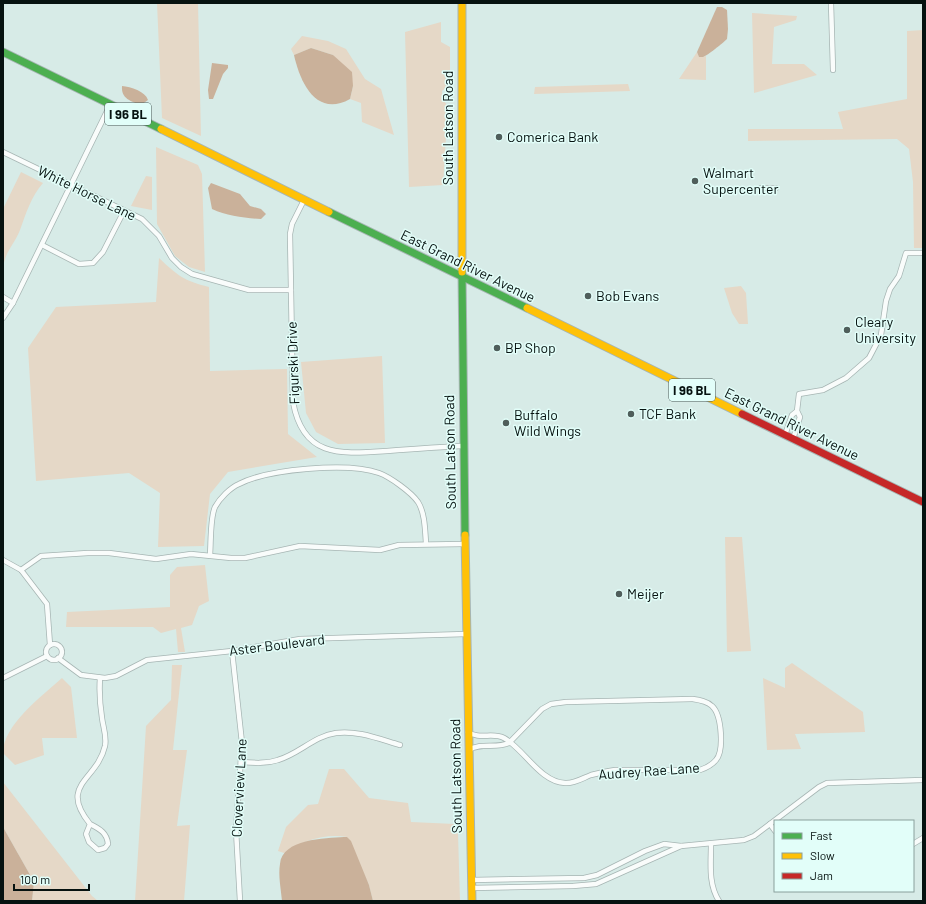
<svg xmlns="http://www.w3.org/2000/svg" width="926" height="904" font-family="Barlow,sans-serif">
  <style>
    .green { fill: #e5d8c7 }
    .water { fill: #cab19a }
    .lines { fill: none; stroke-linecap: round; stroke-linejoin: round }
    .street-casing { stroke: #a6b5b3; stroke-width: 6 }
    .fast-casing { stroke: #a6b5b3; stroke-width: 9 }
    .slow-casing { stroke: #a6b5b3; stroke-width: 9 }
    .jam-casing { stroke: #a6b5b3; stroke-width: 9 }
    .street { stroke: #f9fcfb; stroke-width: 4.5 }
    .fast { stroke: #4caf50; stroke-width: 7 }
    .slow { stroke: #ffc107; stroke-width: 7 }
    .jam { stroke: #c62828; stroke-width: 7 }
    .poi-dot { fill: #4f5e5b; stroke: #e2fef9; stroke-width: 1.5 }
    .labels { text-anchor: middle; stroke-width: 3; stroke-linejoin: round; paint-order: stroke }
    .shield { fill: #e2fef9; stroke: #485956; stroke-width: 1 }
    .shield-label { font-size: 13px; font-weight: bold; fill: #061210 }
    .street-label { font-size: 14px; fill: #061210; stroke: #e2fef9 }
    .poi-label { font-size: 14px; fill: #061210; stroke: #e2fef9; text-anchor: start }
  </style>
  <rect width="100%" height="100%" fill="#d7ebe7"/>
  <!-- green -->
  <g class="green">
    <polygon points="157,3 198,3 201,136 162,118"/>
    <polygon points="752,13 797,16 796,20 774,27 772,64 804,64 817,75 754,93"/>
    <polygon points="441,22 441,42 450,47 450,84 442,91 443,100 448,106 443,185 409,187 405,32"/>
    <polygon points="923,30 923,248 914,248 913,182 909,149 897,139 748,141 748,129 843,129 838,112 907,99 907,31"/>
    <polygon points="302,36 328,41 346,49 365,79 381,89 394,135 362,122 361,103 350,99 353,86 333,55 311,48 294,55 291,49"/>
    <polygon points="697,52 699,57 703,57 706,56 706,80 679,79"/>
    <polygon points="628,84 630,91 534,94 535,87"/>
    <polygon points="156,147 198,165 202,174 205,272 189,267 175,256 157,224"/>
    <path d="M21,172L43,183C31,197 26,213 20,230C14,245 6,250 3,267V209Z"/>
    <polygon points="146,176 152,177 152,210 131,206"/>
    <path d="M159,258C177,275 184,281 209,287L210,371L287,369L288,434L317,457L228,472L210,494L204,546L158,547L160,493L129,473L36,481L28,348L56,307L156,302Z"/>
    <polygon points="741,286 746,293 748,324 739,324 732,313 724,288"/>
    <polygon points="382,356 385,443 338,444 316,432 306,413 301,362"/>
    <polygon points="725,537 742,537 751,651 727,652"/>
    <polygon points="205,565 209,601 199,606 192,625 181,628 185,652 178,652 176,629 161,633 153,627 66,627 67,612 170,607 170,575 177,567"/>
    <polygon points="792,663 863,712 865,732 795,734 801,749 767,750 763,678 785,688 785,668"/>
    <polygon points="172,665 182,665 173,750 187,750 177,826 190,825 184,901 135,901 146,726 171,700"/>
    <path d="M62,678L71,687L77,738H42L44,755L15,765L3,753C3,725 42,696 62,678Z"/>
    <path d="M329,769H344L369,798L408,803L411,822L455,824L458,833L460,901H373L369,885L347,837C325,833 302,841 284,853L278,851L286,827L308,805L318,804Z"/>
    <polygon points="3,782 92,896 98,901 32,901 34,882 3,827"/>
  </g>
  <!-- water -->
  <g class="water">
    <path d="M717,7H722L727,10L728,29L727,39C723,43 708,55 703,57H699L697,52Z"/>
    <path d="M311,48L333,55L352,72L353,86L350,99C316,118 300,82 294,55Z"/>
    <polygon points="212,63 228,65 228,68 223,74 213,99 209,99 208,90"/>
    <path d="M122,86C131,87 145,91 148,100L141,105C131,101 121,99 122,86Z"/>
    <path d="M211,183L240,194L250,206L261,209L266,214L261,219C245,218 227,216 212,209L208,188Z"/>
    <polygon points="3,827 34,882 32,901 3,901"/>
    <path d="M344,837H347L351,841L369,885L373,901H282C281,889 278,875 280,864C282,839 325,838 344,837Z"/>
  </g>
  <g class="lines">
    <defs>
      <g id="street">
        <polyline points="831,3 833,70"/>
        <polyline points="3,152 142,219 159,236 172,258 181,267 192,274 249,290 291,290"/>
        <polyline points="761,188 776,188"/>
        <path d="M304,200L292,224L290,234L293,402C303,458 340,454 387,451C412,449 437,447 463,446"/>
        <polyline points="42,245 79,264 93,263 103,252 124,211"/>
        <polyline points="3,297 13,303"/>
        <polyline points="3,318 13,303 110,105"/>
        <polyline points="785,435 792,415 797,411"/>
        <polyline points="793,439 800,417 797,411 799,394 823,390 846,378 869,358 881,335 886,301 890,289 899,276 906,253 923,253"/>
        <path d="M210,555C211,543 210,518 215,507C220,498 230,488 239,484C268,469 348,462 379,473C390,477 411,492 418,502C425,513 425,530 426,543"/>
        <polyline points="3,560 21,570 47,604 50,645"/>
        <polyline points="21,570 41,556 88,553 109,553 156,559 191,554 231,558 245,558 300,546 380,550 399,545 464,544"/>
        <circle cx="54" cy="652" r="8"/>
        <polyline points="232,651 242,743 236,830 240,901"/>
        <polyline points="58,658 81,675 105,678 116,676 147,660 232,651 300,639 466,634"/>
        <polyline points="3,678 47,656"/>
        <path d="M468,732C479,740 493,732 504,738C524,749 540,782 565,783C574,784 583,778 591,775C599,773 607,771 615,770H700C706,768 712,765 716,760C724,751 722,715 712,706C707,701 699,700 692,699L566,702L551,704L542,709L509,743C496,749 481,742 469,750"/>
        <path d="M241,762C254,763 266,764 278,760C299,754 314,736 336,733C357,730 379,739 400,745"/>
        <path d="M90,824C100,829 107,833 108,844L105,848L98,850L89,842L86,834L90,824C58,784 97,781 105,746C107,736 103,727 102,718C100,705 99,691 100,678"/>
        <polyline points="770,824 775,831"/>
        <path d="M711,844C711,863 708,884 719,901"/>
        <polyline points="913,844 923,838"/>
        <polyline points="471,880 584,878 597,875 645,851 664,844 681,846 744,840 754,836 819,787 827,783 923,780"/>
        <polyline points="471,888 573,886 596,884 681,846"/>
      </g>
      <g id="fast">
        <polyline points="3,52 161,129"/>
        <polyline points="329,212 527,308"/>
        <polyline points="462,272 465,535"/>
      </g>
      <g id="slow">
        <polyline points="462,3 462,272"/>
        <polyline points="161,129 329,212"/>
        <polyline points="527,308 742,414"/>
        <polyline points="465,535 472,901"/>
      </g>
      <polyline id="jam" points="742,414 923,502"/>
    </defs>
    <!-- street casing -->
    <use href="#street" class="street-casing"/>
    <!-- fast casing -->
    <use href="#fast" class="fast-casing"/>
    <!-- slow casing -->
    <use href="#slow" class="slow-casing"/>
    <!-- jam casing -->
    <use href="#jam" class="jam-casing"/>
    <!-- street -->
    <use href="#street" class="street"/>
    <!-- fast -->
    <use href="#fast" class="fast"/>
    <!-- slow -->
    <use href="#slow" class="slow"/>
    <!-- jam -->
    <use href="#jam" class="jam"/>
  </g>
  <!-- markers -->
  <g class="poi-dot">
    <circle cx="499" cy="137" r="4"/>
    <circle cx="695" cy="181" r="4"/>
    <circle cx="588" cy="296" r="4"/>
    <circle cx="847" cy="330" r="4"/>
    <circle cx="497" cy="348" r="4"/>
    <circle cx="631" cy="414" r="4"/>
    <circle cx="506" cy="423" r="4"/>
    <circle cx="619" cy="594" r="4"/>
  </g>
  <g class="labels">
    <!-- shield labels -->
    <g class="shield">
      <rect x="105" y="103" width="46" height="22" rx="3"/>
      <rect x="669" y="379" width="46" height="22" rx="3"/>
    </g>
    <g class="shield-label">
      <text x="128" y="119">I 96 BL</text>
      <text x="692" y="395">I 96 BL</text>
    </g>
    <!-- street labels -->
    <g class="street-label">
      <text transform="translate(448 128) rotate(-90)" y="5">South Latson Road</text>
      <text transform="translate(87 193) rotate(26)" y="5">White Horse Lane</text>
      <text transform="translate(468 266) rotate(26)" y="5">East Grand River Avenue</text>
      <text transform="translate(293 363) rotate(-92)" y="5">Figurski Drive</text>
      <text transform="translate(792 424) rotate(26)" y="5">East Grand River Avenue</text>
      <text transform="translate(450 452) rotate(-91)" y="5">South Latson Road</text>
      <text transform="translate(277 645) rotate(-7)" y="5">Aster Boulevard</text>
      <text transform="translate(649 771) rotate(-4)" y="5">Audrey Rae Lane</text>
      <text transform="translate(456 776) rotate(-91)" y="5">South Latson Road</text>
      <text transform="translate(239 788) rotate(-87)" y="5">Cloverview Lane</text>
    </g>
    <!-- poi labels -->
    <g class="poi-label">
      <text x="507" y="142">Comerica Bank</text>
      <text x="703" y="178">Walmart<tspan x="703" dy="16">Supercenter</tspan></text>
      <text x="596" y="301">Bob Evans</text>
      <text x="855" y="327">Cleary<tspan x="855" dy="16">University</tspan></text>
      <text x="505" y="353">BP Shop</text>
      <text x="639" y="419">TCF Bank</text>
      <text x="514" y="420">Buffalo<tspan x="514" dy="16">Wild Wings</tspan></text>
      <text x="627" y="599">Meijer</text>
    </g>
  </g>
  <!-- border -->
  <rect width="926" height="904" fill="none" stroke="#061210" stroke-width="8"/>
  <!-- legend -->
  <rect x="774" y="820" width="140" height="72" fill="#e2fef9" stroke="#8aa09c"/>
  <rect x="782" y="833" width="20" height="6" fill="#4caf50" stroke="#8aa09c"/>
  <text x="810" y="840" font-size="12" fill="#061210">Fast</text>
  <rect x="782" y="853" width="20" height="6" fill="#ffc107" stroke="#8aa09c"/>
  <text x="810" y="860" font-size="12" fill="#061210">Slow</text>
  <rect x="782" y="873" width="20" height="6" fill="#c62828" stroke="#8aa09c"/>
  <text x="810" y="880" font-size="12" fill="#061210">Jam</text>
  <!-- scale -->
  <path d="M14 884v6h75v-6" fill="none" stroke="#061210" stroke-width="2"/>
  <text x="20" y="884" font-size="12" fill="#061210" stroke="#e2fef9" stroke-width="3" paint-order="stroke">100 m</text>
</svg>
